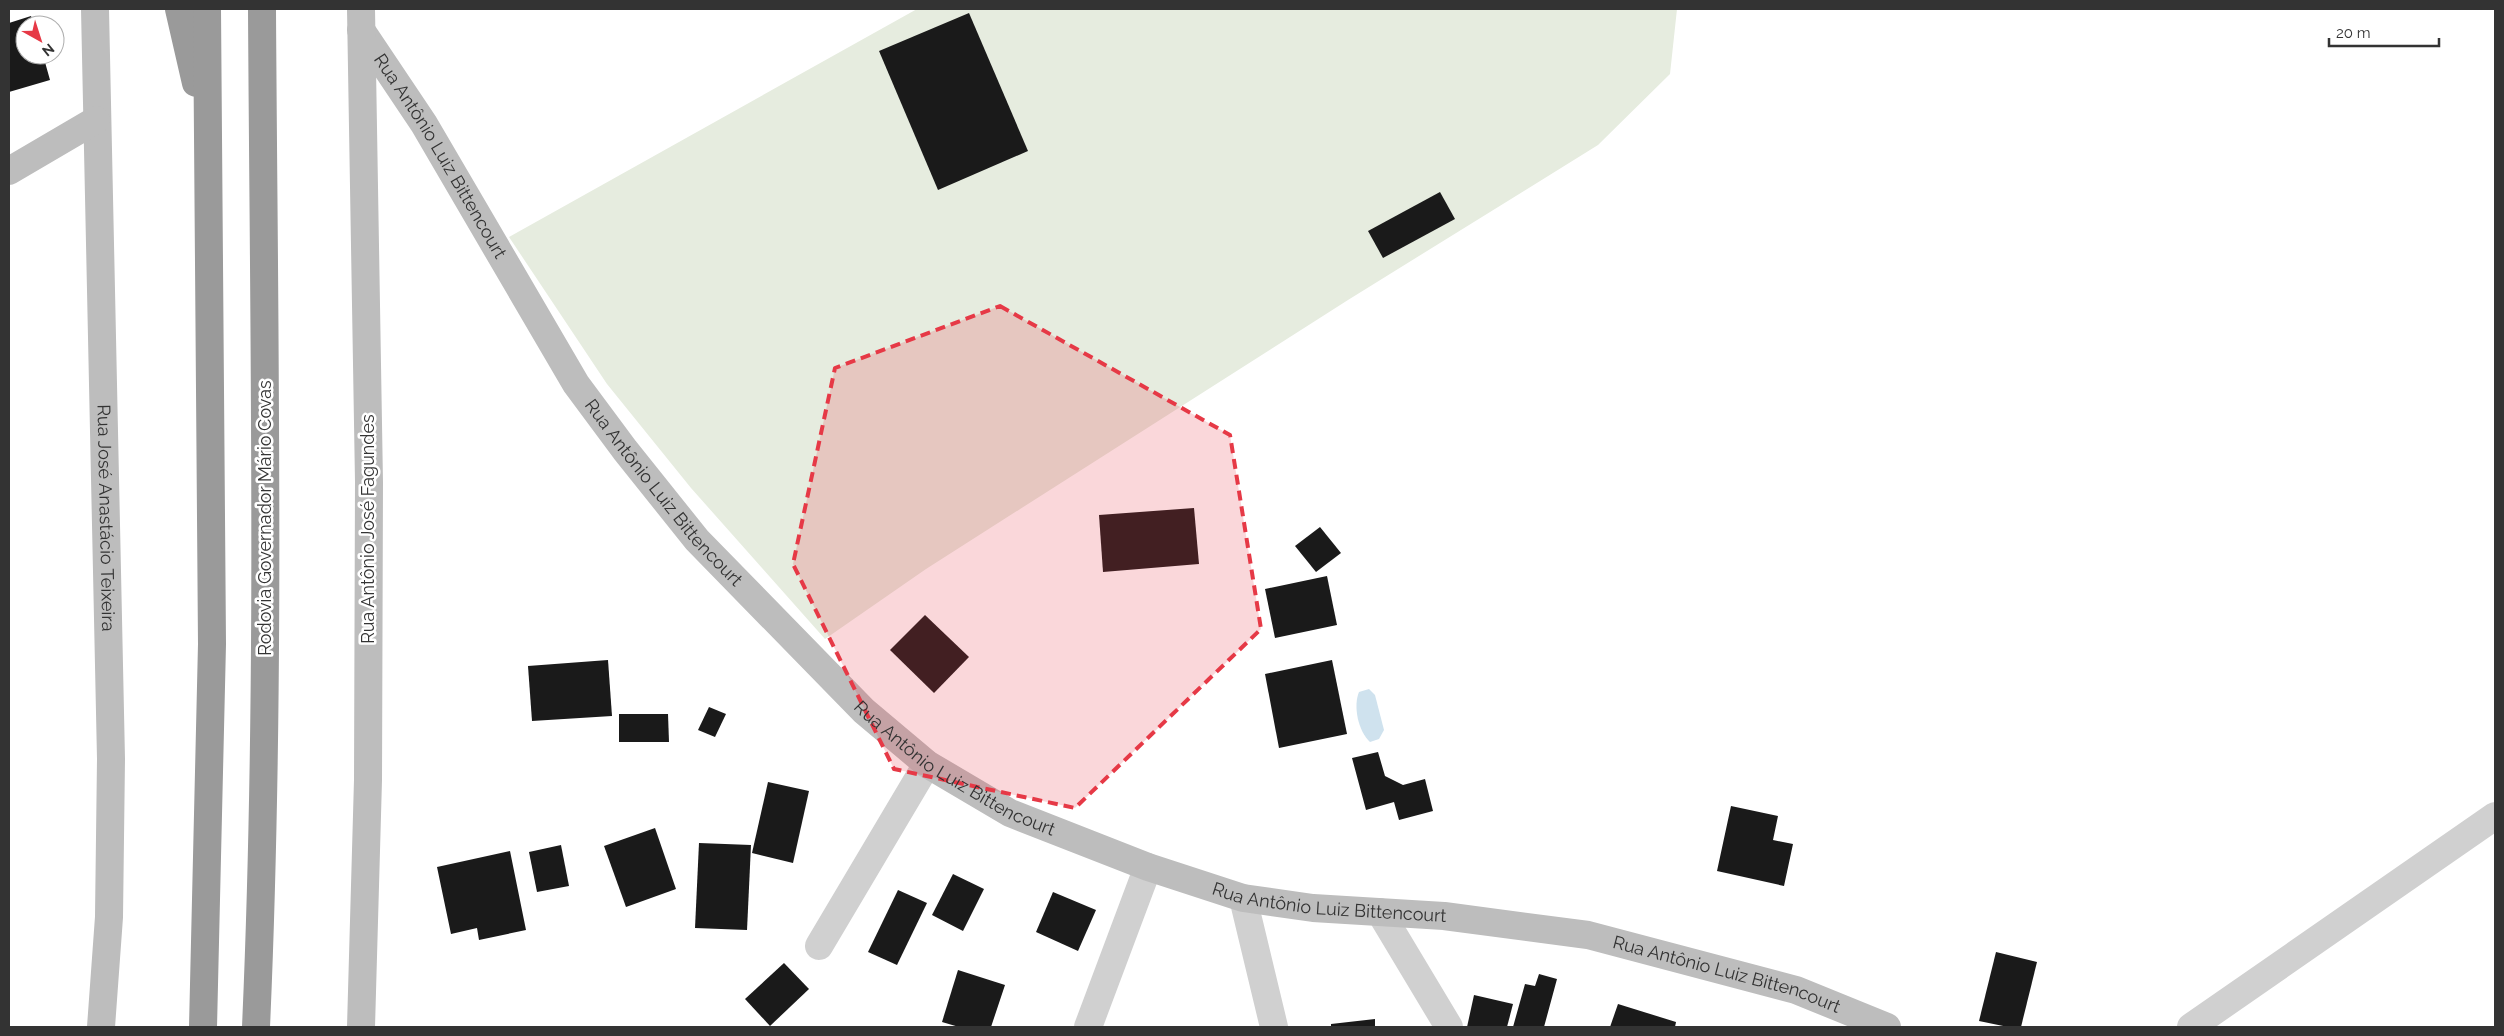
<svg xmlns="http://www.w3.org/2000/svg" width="2504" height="1036" font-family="Raleway,sans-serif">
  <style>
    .green { fill: #e6ecdf }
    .water { fill: #cfe2ee }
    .building { fill: #1a1a1a }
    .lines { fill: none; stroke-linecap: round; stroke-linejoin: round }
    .street { stroke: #d0d0d0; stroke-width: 28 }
    .secondary { stroke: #bdbdbd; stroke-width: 28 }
    .highway { stroke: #9a9a9a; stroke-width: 28 }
    .marked { fill: #e63946; fill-opacity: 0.2; stroke: #e63946; stroke-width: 4; stroke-dasharray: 10 6; stroke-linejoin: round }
    .labels { text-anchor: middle; stroke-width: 5; stroke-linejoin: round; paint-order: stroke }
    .street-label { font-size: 18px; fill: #333; stroke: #fff }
  </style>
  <rect width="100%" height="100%" fill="#fff"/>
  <!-- green -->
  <polygon class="green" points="917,9 1677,9 1670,74 1598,145 1348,300 926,569 825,639 691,488 607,384 509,237"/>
  <!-- water -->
  <path class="water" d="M1369,689L1375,695L1384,730L1379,739L1370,742C1358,731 1353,706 1359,692Z"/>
  <!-- building -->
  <g class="building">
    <polygon points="969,13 1028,151 938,190 879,51"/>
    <polygon points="31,16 34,25 25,25 25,55 43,55 50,80 9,92 9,23"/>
    <polygon points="1440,192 1455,219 1383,258 1368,231"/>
    <polygon points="1194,508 1199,564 1103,572 1099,515"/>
    <polygon points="1320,527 1341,553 1316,572 1295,546"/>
    <polygon points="1327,576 1337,625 1275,638 1265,589"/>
    <polygon points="925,615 969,657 934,693 890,650"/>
    <polygon points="608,660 612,716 532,721 528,666"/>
    <polygon points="1332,660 1347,734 1279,748 1265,674"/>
    <polygon points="709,707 726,714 715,737 698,730"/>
    <polygon points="619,714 668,714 669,742 619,742"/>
    <polygon points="1378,752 1385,776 1403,785 1425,779 1433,811 1399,820 1394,802 1366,810 1352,758"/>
    <polygon points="768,782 809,791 793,863 752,853"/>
    <polygon points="1731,806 1778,816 1773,840 1793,844 1784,886 1717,871"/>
    <polygon points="655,828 676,889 626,907 604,846"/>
    <polygon points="699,843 751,845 747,930 695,928"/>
    <polygon points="561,845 569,886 537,892 529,852"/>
    <polygon points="510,851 526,930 479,940 477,928 451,934 437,867"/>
    <polygon points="953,874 984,889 963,931 932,915"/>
    <polygon points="898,890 927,903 897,965 868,952"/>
    <polygon points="1053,892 1096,910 1078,951 1036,932"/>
    <polygon points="1996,952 2037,962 2021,1027 2008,1027 1979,1021"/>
    <polygon points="784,963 809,989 770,1026 745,999"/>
    <polygon points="958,970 1005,985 991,1027 959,1027 942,1022"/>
    <polygon points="1539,974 1557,979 1544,1027 1513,1027 1525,984 1535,986"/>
    <polygon points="1474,995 1513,1004 1507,1027 1467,1027"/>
    <polygon points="1618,1004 1676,1022 1675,1027 1610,1027"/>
    <polygon points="1375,1019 1375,1027 1331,1027 1331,1024"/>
  </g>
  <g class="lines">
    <!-- street -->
    <g class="street">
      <polyline points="1243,898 1274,1027"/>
      <polyline points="1380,912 1449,1027"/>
      <polyline points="819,946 927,764"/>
      <polyline points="1088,1027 1148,867"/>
      <polyline points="2191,1027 2495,816"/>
    </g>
    <!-- secondary -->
    <g class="secondary">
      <path id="s1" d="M95,9L111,759L109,917L101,1027"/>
      <path id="s2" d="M361,30L424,124L576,384L625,450L697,540L864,711L927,764L1010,813L1148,867L1243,898L1313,908L1444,916L1588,935L1796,990L1887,1027"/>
      <polyline points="9,171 96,120"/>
      <polyline points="361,1027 368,780 369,482 361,9"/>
    </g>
    <!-- highway -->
    <g class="highway">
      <polyline points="179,9 196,83"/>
      <polyline points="203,1027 212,644 207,9"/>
      <path d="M256,1027C271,688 264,348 262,9"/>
    </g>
  </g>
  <!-- marked area -->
  <path class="marked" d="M1000,306L1230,435L1261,629L1075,808L894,769L793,564L835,368Z"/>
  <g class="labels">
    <!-- street labels -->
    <g class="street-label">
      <text dy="6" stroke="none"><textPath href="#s2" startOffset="149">Rua Antônio Luiz Bittencourt</textPath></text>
      <text dy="6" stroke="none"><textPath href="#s2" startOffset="554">Rua Antônio Luiz Bittencourt</textPath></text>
      <text dy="6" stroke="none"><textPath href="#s1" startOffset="509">Rua José Anastácio Teixeira</textPath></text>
      <text transform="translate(265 518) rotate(-90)" y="6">Rodovia Governador Mário Covas</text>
      <text transform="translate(368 529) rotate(-90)" y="6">Rua Antônio José Fagundes</text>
      <text dy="6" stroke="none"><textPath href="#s2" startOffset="959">Rua Antônio Luiz Bittencourt</textPath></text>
      <text dy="6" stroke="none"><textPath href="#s2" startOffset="1364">Rua Antônio Luiz Bittencourt</textPath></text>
      <text dy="6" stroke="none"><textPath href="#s2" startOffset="1769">Rua Antônio Luiz Bittencourt</textPath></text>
    </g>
  </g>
  <!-- border -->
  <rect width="2504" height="1036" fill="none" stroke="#333333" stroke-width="20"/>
  <!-- north arrow -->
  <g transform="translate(40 40) rotate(141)"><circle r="24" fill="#ffffff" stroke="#adadad"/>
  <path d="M0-4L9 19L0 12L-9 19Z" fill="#e63946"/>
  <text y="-8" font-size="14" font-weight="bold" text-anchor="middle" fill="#333333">N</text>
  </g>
  <!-- scale -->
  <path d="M2329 38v8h110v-8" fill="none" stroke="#333333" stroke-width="2.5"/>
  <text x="2336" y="38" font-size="15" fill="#333333" stroke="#ffffff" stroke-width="4" paint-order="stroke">20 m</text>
</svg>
